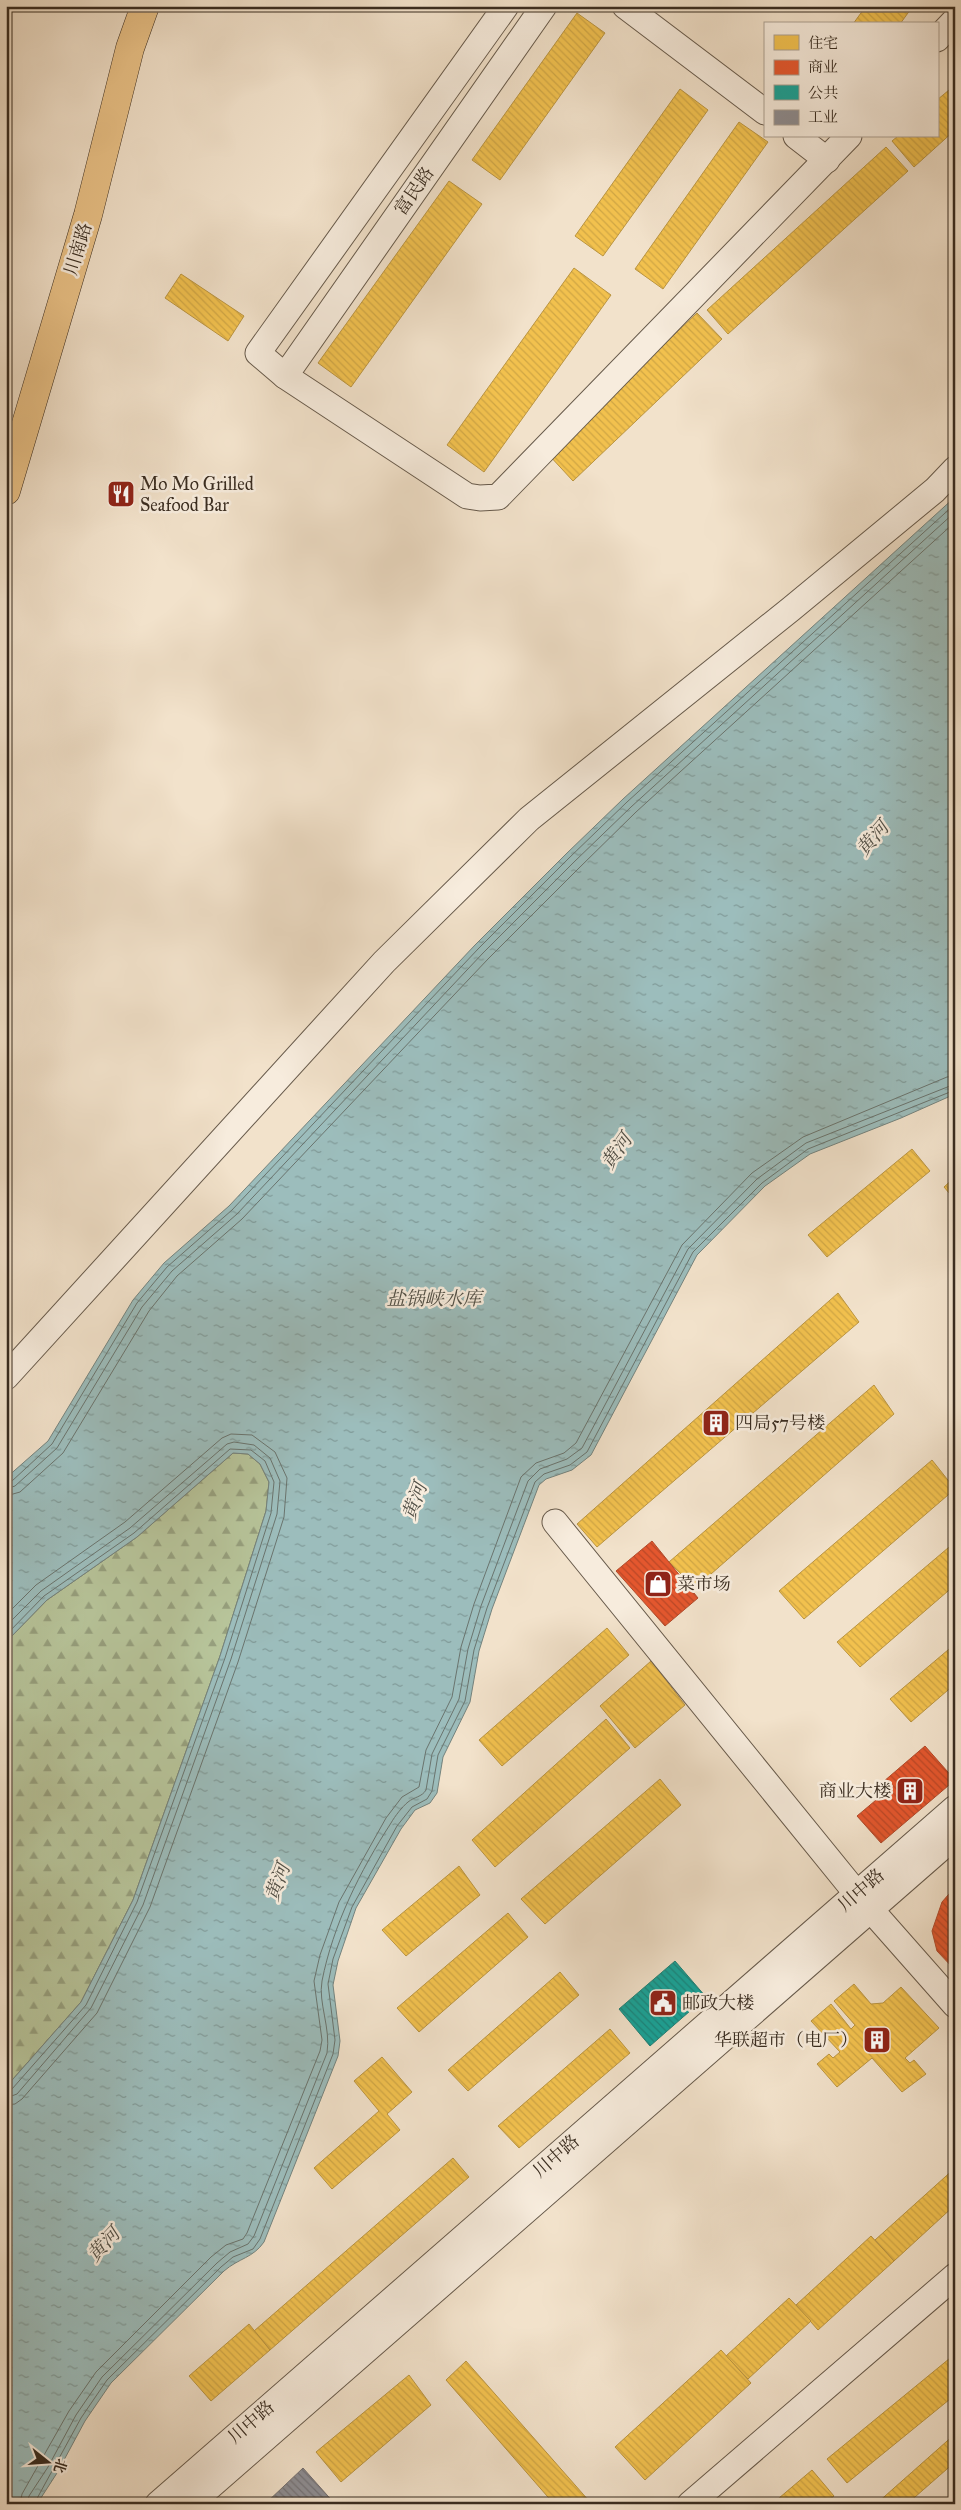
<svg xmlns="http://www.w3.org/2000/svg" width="961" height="2510" font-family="'IM FELL Great Primer','Noto Serif SC',serif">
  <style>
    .forest { fill: url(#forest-firs); stroke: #78785d }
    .water { fill: url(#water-ripples); stroke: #74837e }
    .homes { fill: url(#homes-back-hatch); stroke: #ba9440 }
    .shops { fill: url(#shops-back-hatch); stroke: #b14a2a }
    .public { fill: url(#public-back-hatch); stroke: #217f74 }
    .industry { fill: url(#industry-back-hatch); stroke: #747070 }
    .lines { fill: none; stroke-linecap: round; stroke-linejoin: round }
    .shore { stroke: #6a746e; stroke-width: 1 }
    .minor-casing { stroke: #675a4b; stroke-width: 27 }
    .major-casing { stroke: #392c20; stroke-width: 29 }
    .minor { stroke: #f7ecdd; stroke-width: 25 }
    .major { stroke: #e9c186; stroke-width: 28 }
    .labels { text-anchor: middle; stroke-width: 5; stroke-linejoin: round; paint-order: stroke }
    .street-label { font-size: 18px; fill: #392c20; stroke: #f7ecdd }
    .poi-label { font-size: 18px; fill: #392c20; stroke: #f7ecdd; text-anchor: start }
    .water-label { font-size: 19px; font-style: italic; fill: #525047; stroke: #f7ecdd }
  </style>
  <defs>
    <pattern id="forest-firs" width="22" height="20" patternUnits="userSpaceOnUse" patternTransform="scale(1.25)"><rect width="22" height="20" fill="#b7c49a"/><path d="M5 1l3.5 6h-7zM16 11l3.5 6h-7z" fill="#969f7d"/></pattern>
    <pattern id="water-ripples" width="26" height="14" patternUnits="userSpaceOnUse" patternTransform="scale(1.25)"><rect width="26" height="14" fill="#9cbdbc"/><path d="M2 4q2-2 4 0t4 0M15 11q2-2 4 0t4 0" fill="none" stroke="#809a98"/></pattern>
    <pattern id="homes-back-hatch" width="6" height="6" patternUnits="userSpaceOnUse" patternTransform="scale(1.25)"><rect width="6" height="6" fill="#f2c14e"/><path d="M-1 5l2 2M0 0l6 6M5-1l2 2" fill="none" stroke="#d0a644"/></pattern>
    <pattern id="shops-back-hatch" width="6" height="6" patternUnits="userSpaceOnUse" patternTransform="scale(1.25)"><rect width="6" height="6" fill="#e4572e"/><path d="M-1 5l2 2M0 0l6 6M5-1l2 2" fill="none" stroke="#ba4827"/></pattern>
    <pattern id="public-back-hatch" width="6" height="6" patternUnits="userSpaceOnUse" patternTransform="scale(1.25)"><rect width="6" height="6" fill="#17a398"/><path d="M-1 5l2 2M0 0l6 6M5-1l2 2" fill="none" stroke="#16857c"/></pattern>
    <pattern id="industry-back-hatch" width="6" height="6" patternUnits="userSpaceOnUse" patternTransform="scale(1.25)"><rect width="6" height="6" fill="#8d8d92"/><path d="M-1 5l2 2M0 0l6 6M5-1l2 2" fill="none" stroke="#747377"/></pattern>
  </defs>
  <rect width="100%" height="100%" fill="#f2e2cb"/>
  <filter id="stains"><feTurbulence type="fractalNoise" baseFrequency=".004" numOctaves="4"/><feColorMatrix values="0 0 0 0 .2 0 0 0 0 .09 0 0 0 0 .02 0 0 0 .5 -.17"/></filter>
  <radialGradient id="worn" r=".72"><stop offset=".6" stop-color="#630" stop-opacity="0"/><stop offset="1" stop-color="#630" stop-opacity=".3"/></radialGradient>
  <!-- forest -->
  <polygon class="forest" points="233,1453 248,1454 260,1464 269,1482 266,1511 220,1656 133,1900 81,2002 6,2087 6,1642 47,1600 137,1537"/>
  <!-- water -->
  <path class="water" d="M955,497V1094L901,1118L810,1154L765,1186L697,1255L591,1455L572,1470L546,1479L539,1485L492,1609L479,1651L470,1702L443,1757L437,1793L430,1803L415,1810L401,1829L356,1908L338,1961L333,1985L340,2041L338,2056L264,2242C253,2258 239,2258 224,2271L111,2383L85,2421L57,2473L37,2504H6V2087L81,2002L133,1900L220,1656L266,1511L269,1482L260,1464L248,1454L233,1453L137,1537L47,1600L6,1642V1478L48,1441L133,1300L164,1263L229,1206L475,945L566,854L623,799Z"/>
  <!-- homes -->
  <g class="homes">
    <polygon points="866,6 913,6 900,24 853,24"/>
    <polygon points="577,13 605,33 500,180 472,160"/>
    <polygon points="955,85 955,130 914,167 892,141 898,136 937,136 937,100"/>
    <polygon points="680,89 708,110 603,256 575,236"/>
    <polygon points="739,122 768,142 663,289 635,269"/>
    <polygon points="886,147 908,171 728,334 707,310"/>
    <polygon points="449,181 482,204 351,387 318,363"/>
    <polygon points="574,268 611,295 484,472 447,445"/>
    <polygon points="181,274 244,316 228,341 165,298"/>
    <polygon points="697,313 722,339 573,481 548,454"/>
    <polygon points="912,1149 930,1171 827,1257 808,1235"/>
    <polygon points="955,1177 955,1200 944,1187"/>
    <polygon points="838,1293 859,1322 597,1547 577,1524"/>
    <polygon points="874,1385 894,1414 695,1588 669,1562"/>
    <polygon points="932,1460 955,1489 804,1619 779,1591"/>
    <polygon points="955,1542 955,1585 860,1667 837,1642"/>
    <polygon points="607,1628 629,1655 502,1766 479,1740"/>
    <polygon points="955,1644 955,1684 911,1722 890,1699"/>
    <polygon points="651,1661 685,1705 635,1748 600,1706"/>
    <polygon points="606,1719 630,1748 495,1867 472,1840"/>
    <polygon points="660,1779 681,1805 545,1924 521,1899"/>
    <polygon points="459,1866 480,1895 406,1956 382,1930"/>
    <polygon points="508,1913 528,1937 419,2032 397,2008"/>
    <polygon points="560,1972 579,1995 468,2091 448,2070"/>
    <polygon points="854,1984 871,2004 883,2003 901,1987 939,2028 905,2058 910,2063 914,2060 926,2074 902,2092 872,2058 837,2087 817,2064 829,2054 833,2058 840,2052 811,2021 831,2004 851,2029 855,2025 834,2001"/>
    <polygon points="610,2029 630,2053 519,2148 498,2126"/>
    <polygon points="382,2057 412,2092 387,2114 400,2130 332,2189 314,2168 379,2111 354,2081"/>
    <polygon points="453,2158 469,2177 270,2350 254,2331"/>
    <polygon points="955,2168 955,2205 894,2261 875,2240"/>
    <polygon points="871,2236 894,2261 818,2330 796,2305"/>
    <polygon points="789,2298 811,2321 748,2379 726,2356"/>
    <polygon points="249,2324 270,2350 211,2401 189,2376"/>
    <polygon points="721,2350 751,2383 645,2480 615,2447"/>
    <polygon points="955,2354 955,2395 847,2483 827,2459"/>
    <polygon points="466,2361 590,2502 554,2504 446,2380"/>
    <polygon points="409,2375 431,2405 341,2482 316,2452"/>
    <polygon points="955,2434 955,2462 907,2504 876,2504"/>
    <polygon points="812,2470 834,2496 824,2504 772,2504"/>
  </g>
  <!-- shops -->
  <g class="shops">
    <polygon points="652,1541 698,1598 665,1626 616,1571"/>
    <polygon points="925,1746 955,1780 881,1843 857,1816 882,1795 876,1788"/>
    <polygon points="955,1887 955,1970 937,1951 932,1931 942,1902"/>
  </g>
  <!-- public -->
  <polygon class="public" points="675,1961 706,1997 650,2046 619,2009"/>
  <!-- industry -->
  <polygon class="industry" points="303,2468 335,2504 265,2504"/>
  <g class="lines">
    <!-- shore -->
    <g class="shore">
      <polyline points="6,1482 12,1481 52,1444 137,1303 167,1267 232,1210 478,949 569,858 627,802 955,504"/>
      <polyline points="6,1489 15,1486 57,1448 142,1307 172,1271 237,1214 483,953 574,862 631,807 955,512"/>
      <polyline points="6,1496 20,1492 63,1453 149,1311 177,1276 242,1219 488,959 579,868 636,812 955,522"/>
      <polyline points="6,1615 36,1585 125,1522 222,1438 231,1434 252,1435 275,1452 287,1478 284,1517 238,1662 150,1907 97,2013 22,2099 15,2104 6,2105"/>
      <polyline points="6,1626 41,1591 130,1528 227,1444 234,1442 254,1445 270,1458 280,1481 277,1514 231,1659 143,1905 91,2008 17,2094 6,2098"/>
      <polyline points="6,1635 44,1596 134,1533 230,1449 251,1450 265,1461 274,1482 271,1513 225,1658 137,1902 86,2005 12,2089 6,2091"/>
      <polyline points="20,2504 22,2494 69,2411 96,2372 211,2257 226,2245 243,2239 247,2233 320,2051 322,2040 314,1981 320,1955 339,1902 386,1818 402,1797 419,1787 426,1750 452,1697 461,1647 474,1604 521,1477 536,1463 564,1453 576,1443 682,1245 752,1173 803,1137 947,1077 955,1076"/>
      <path d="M27,2504L29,2496L48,2467L76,2415L102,2377L217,2263L230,2252L248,2244L254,2236L327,2053C331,2028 318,2003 322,1981C333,1925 360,1871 391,1823C395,1816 402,1807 408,1802C414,1797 422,1797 426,1790L432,1754L459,1699L468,1649L481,1606L528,1481L540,1469L567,1459L582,1448L688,1249L757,1179L806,1143L955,1084"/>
      <polyline points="34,2504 81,2418 107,2380 221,2267 233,2257 253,2249 260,2239 333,2054 335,2040 328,1984 333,1959 352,1907 397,1826 412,1807 427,1799 432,1791 438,1755 465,1701 474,1650 487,1608 535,1482 544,1474 570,1465 587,1452 693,1252 762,1183 808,1149 955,1090"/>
    </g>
    <defs>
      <g id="minor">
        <polyline points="506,6 258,353 285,376 467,496 480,498 498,497 849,136"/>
        <polyline points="625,6 765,112"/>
        <polyline points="937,39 955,20"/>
        <polyline points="796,136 827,160"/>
        <polyline points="285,376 544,6"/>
        <polyline points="6,1377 384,962 529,819 791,609 935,490 955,469"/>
        <polyline points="555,1522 857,1894 955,2005"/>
        <polyline points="158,2504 955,1808"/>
        <polyline points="190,2504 955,1836"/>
        <polyline points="690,2504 955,2276"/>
      </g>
      <polyline id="major" points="6,491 88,215 130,48 145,6"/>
    </defs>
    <!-- minor casing -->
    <use href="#minor" class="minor-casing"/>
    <!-- major casing -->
    <use href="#major" class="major-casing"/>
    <!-- minor -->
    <use href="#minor" class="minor"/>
    <!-- major -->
    <use href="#major" class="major"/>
  </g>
  <!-- icons -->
  <defs>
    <symbol id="restaurant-square" viewBox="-11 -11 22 22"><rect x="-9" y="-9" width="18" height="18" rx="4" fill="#8f2418" stroke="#f7ecdd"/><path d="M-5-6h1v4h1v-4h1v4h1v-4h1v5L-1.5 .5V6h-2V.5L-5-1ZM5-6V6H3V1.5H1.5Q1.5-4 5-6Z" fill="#fff"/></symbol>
    <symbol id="building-square" viewBox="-11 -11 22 22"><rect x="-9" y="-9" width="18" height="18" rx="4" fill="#8f2418" stroke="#f7ecdd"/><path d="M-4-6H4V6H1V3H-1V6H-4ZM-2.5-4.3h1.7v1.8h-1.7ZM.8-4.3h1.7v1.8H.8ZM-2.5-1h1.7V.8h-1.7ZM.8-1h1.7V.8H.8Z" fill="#fff"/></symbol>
    <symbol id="shop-square" viewBox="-11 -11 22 22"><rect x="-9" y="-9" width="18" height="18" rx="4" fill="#8f2418" stroke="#f7ecdd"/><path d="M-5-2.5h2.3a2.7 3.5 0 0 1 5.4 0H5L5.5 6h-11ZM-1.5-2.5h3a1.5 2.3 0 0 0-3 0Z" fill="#fff"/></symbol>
    <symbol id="civic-square" viewBox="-11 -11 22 22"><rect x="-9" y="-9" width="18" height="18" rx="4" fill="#8f2418" stroke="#f7ecdd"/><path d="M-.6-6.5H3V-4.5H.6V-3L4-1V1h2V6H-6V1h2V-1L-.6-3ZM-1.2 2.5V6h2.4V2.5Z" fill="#fff"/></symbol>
  </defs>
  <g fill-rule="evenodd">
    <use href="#restaurant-square" x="105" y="478" width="32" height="32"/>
    <use href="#building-square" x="700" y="1407" width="32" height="32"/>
    <use href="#shop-square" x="642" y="1568" width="32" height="32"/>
    <use href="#building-square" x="894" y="1775" width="32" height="32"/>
    <use href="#civic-square" x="647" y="1987" width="32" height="32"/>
    <use href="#building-square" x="861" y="2024" width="32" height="32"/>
  </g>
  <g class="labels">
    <!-- street labels -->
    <g class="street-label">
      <text transform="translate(414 191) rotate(-55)" y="6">富民路</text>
      <text transform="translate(78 249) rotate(-73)" y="6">川南路</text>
      <text transform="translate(861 1890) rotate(-41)" y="6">川中路</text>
      <text transform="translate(556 2156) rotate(-41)" y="6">川中路</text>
      <text transform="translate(251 2422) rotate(-41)" y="6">川中路</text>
    </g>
    <!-- poi labels -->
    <g class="poi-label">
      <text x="140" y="490">Mo Mo Grilled<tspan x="140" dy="21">Seafood Bar</tspan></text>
      <text x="735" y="1429">四局57号楼</text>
      <text x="677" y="1590">菜市场</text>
      <text x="891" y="1797" text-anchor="end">商业大楼</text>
      <text x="682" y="2009">邮政大楼</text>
      <text x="858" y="2046" text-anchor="end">华联超市（电厂）</text>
    </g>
    <!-- water labels -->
    <g class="water-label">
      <text transform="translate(872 838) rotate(-49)" y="7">黄河</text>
      <text transform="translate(616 1151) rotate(-55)" y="7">黄河</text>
      <text x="434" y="1305">盐锅峡水库</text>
      <text transform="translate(414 1501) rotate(-70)" y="7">黄河</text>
      <text transform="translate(277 1882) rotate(-70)" y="7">黄河</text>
      <text transform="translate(103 2244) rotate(-47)" y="7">黄河</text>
    </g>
  </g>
  <!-- margin -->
  <rect width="961" height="2510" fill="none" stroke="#f2e2cb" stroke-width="25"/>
  <rect x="8" y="8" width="946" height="2495" fill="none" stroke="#392c20" stroke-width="2.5"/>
  <rect x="12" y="12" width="936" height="2485" fill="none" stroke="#392c20"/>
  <!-- legend -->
  <rect x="764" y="22" width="175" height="115" fill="#f7ecdd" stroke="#ab9f91"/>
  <rect x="774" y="35" width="25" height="15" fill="#f2c14e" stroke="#ab9f91"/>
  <text x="808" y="48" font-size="15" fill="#392c20">住宅</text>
  <rect x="774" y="60" width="25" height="15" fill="#e4572e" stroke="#ab9f91"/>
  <text x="808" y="72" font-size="15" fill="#392c20">商业</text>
  <rect x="774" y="85" width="25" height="15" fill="#17a398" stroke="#ab9f91"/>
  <text x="808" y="98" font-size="15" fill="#392c20">公共</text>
  <rect x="774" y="110" width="25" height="15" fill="#8d8d92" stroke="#ab9f91"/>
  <text x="808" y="122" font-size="15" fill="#392c20">工业</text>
  <!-- north arrow -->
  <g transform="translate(48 2462) rotate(107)" stroke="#f7ecdd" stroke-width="4" paint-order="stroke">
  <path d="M0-4L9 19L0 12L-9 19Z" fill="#392c20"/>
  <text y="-8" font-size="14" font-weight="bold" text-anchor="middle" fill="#392c20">北</text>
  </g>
  <rect width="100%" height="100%" filter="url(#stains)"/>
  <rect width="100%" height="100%" fill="url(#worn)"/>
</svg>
